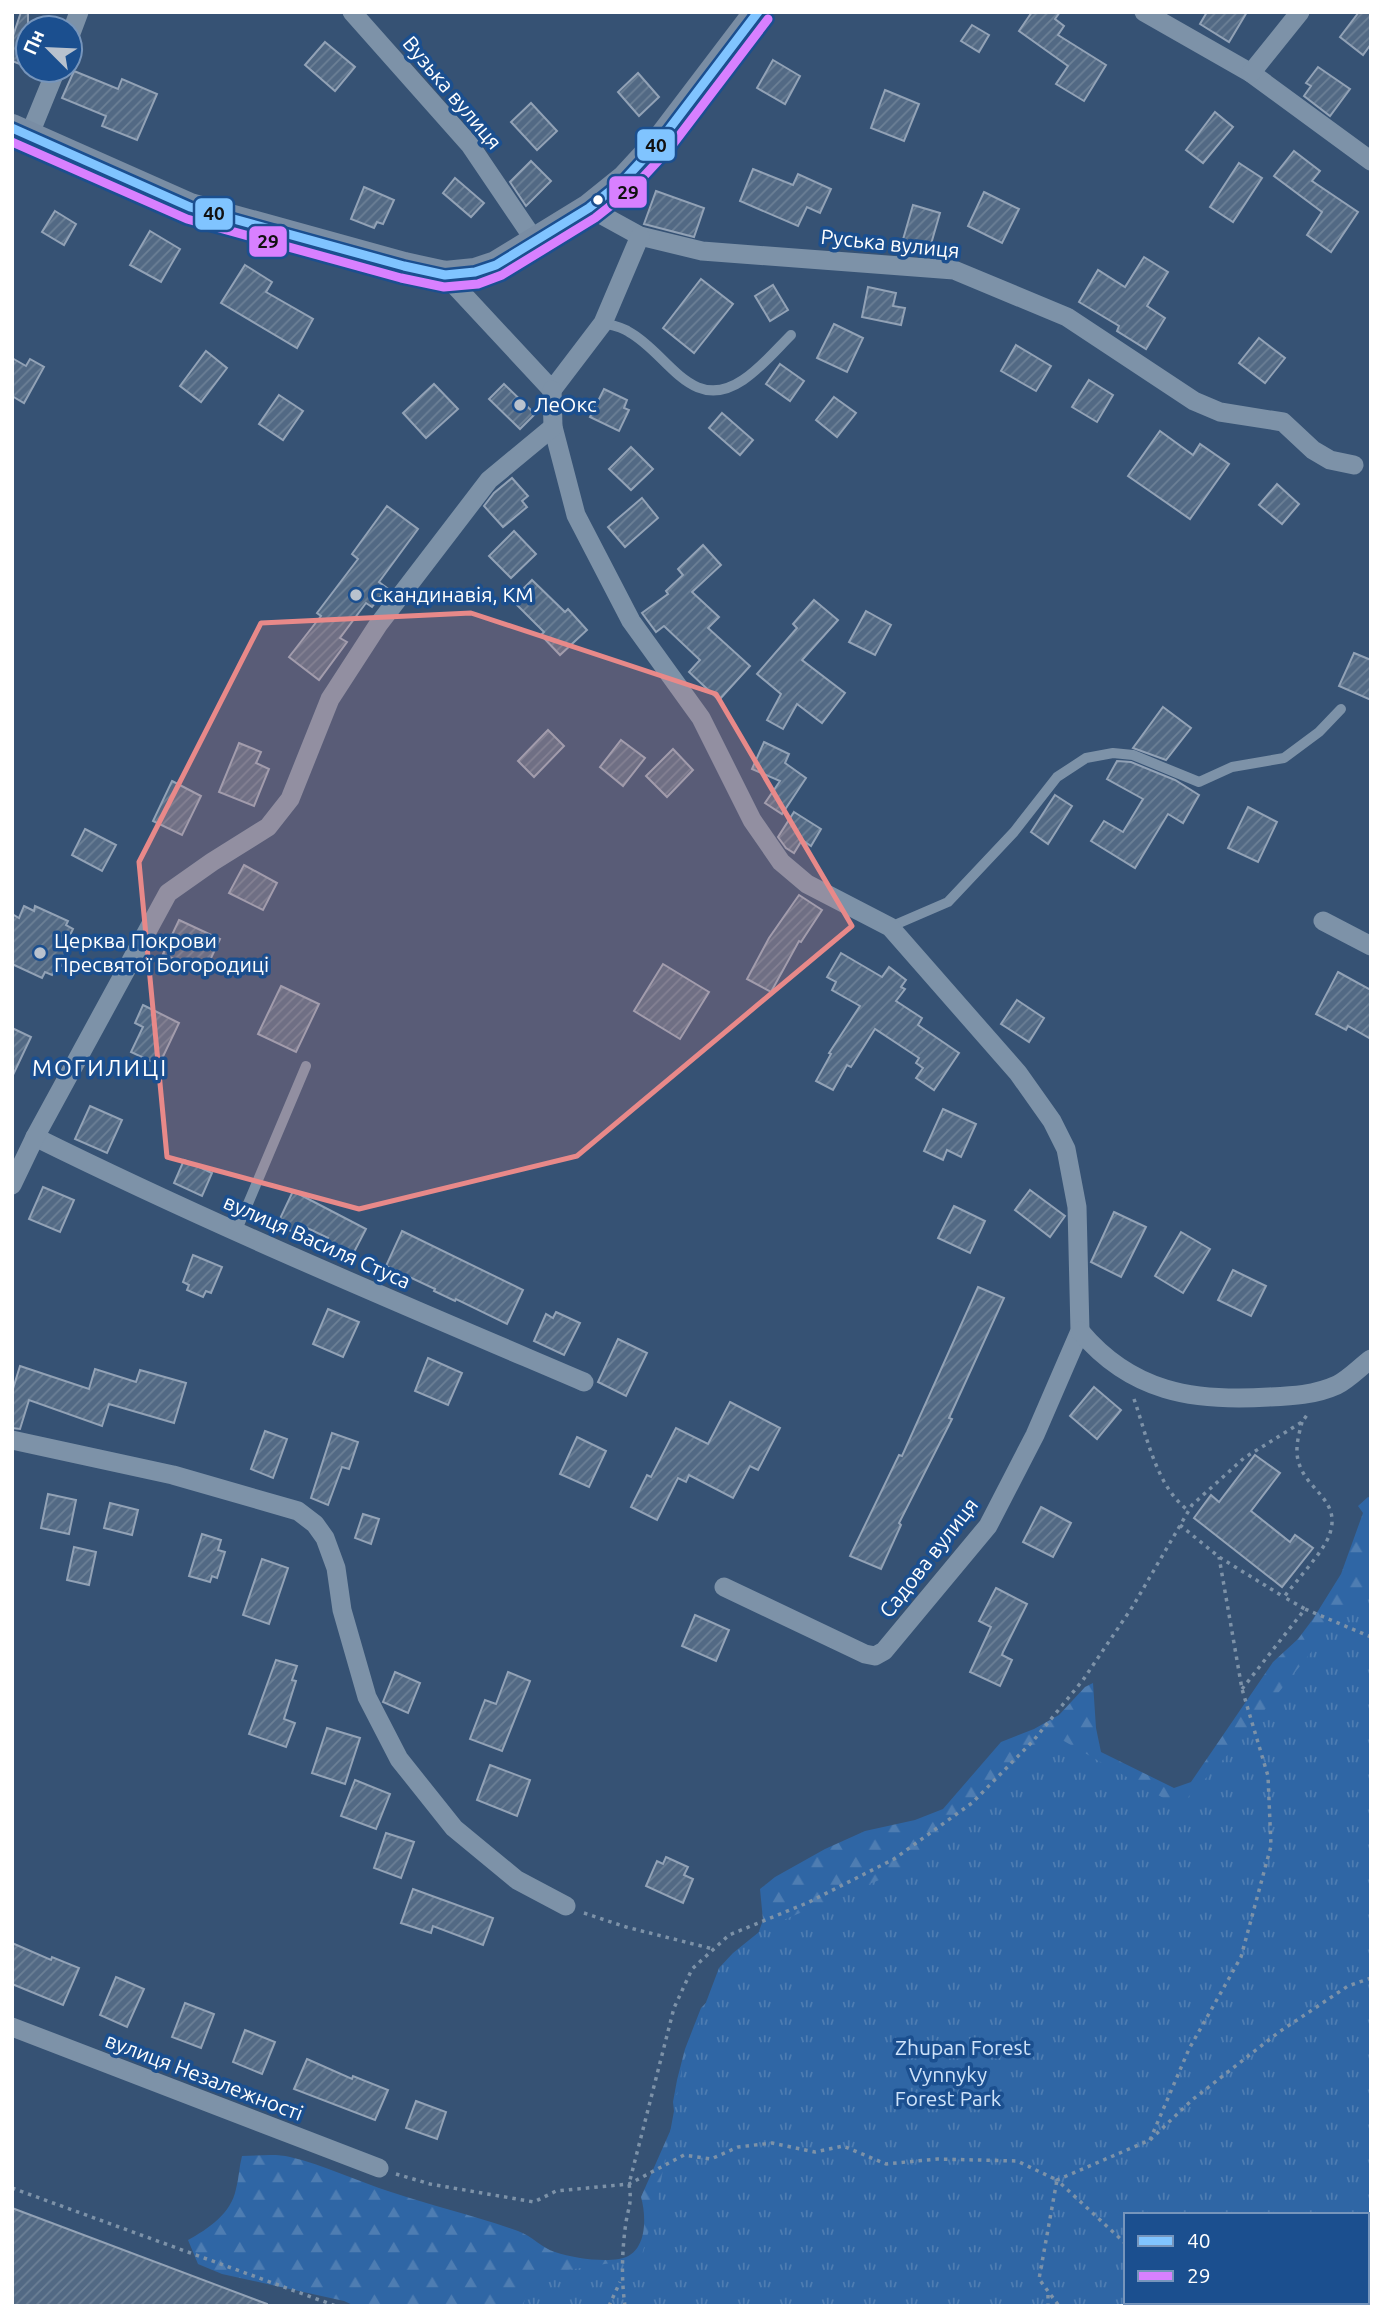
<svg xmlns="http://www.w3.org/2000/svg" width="1383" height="2318" font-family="Ubuntu,sans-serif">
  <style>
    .forest { fill: url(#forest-firs); fill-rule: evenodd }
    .park { fill: url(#park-tufts); fill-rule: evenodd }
    .building { fill: url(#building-hatch); stroke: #92a2b6; stroke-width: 2 }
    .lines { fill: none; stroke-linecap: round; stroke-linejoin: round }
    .path { stroke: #7d92a8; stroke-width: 3.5; stroke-dasharray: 3.5 5; stroke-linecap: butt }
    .lane { stroke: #7d92a8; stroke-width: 10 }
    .street { stroke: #7d92a8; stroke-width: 19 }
    .secondary { stroke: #798da4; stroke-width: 28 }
    .bus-1-casing { stroke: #1b4f8f; stroke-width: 14 }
    .bus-2-casing { stroke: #1b4f8f; stroke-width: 14 }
    .bus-1 { stroke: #80c4ff; stroke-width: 9 }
    .bus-2 { stroke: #d880ff; stroke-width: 9 }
    .marked { fill: #e88989; fill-opacity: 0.2; stroke: #e88989; stroke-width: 5; stroke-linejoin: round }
    .bus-dot { fill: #fff; stroke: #1b4f8f; stroke-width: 2.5 }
    .poi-dot { fill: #b9c2ce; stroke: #1b4f8f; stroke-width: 2.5 }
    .labels { text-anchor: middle; stroke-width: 7; stroke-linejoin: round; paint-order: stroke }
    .street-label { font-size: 21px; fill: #fff; stroke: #1b4f8f }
    .poi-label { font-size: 21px; fill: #fff; stroke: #1b4f8f; text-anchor: start }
    .park-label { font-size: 21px; fill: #cfe3fa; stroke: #1b4f8f }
    .neighbourhood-label { font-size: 23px; letter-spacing: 2px; fill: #fff; stroke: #1b4f8f }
    .line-badge { stroke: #1b4f8f; stroke-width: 2.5 }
    .pale-badge-label { font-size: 19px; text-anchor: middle; font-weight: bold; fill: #111 }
  </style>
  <defs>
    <pattern id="forest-firs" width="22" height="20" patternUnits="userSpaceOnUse" patternTransform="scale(1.75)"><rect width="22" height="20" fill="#2f66a5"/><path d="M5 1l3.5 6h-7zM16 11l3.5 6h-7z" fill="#4e7db2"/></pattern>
    <pattern id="park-tufts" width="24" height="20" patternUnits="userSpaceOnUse" patternTransform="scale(1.75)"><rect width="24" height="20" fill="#2f66a5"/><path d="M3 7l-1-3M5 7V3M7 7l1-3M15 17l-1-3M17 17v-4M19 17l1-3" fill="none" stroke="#4e7db2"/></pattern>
    <pattern id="building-hatch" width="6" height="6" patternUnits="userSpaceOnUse" patternTransform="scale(1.75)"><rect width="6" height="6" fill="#526984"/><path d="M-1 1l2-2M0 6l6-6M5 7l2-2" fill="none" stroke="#6c8096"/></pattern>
  </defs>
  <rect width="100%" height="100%" fill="#365274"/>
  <!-- forest -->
  <path class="forest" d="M1368,1497L1371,1498V2306H355L344,2301L222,2274L198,2264L188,2240C208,2229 231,2214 236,2189C239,2178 239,2167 242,2156C257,2156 275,2153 290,2157C324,2165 357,2181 391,2192C433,2206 476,2216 518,2231C532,2236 542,2248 555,2252C573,2258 600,2262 619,2259C647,2255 647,2218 641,2197L675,2120L673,2102L677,2080L685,2049L701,2008L743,1965L758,1934L763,1920L760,1889L775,1877L825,1849L865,1831L915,1820L943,1809L1001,1742L1034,1729L1059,1715L1085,1687L1093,1683L1096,1728L1101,1752L1174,1788L1191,1782L1273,1662L1298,1639L1313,1619L1341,1574L1363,1513L1358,1506ZM1126,2215H1367V2302H1126Z"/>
  <!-- park -->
  <path class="park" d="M1369,1581L1371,2306H523L532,2276L641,2258L657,2202L683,2063L719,1968L733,1953L764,1928L903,1870L944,1845L1027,1771L1050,1733L1179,1807L1232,1750ZM1126,2215H1367V2302H1126Z"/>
  <!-- building -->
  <g class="building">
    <polygon points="21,12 28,12 28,57 25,66 12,61 12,39"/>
    <polygon points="1032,12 1060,12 1055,19 1064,26 1058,35 1106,65 1084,101 1056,84 1068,66 1019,31"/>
    <polygon points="1207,12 1247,12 1229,42 1200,24"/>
    <polygon points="1359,12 1371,12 1371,44 1363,55 1340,37"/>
    <polygon points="972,25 989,35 979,52 961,41"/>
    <polygon points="325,42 355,67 335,91 305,65"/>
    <polygon points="773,60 800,76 785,104 757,88"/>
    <polygon points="1318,67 1350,89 1330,116 1304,96 1311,86 1306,83"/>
    <polygon points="74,71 118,89 122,79 157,94 137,140 102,126 106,116 62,98"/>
    <polygon points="638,73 659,97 639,116 618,92"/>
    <polygon points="885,90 919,104 904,141 871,128"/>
    <polygon points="531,103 557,131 537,150 511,122"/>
    <polygon points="1215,112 1233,127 1203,163 1186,150"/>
    <polygon points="1294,151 1320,171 1312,181 1358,212 1331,252 1307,235 1322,212 1274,176"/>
    <polygon points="531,161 551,181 526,206 510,182"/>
    <polygon points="1239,163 1262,178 1233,222 1210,207"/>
    <polygon points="753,169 793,185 798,174 831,189 820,213 807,207 798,226 740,201"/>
    <polygon points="455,178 484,203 471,217 443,193"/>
    <polygon points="364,187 394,200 383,224 377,222 374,228 351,219"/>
    <polygon points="656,191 704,208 694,237 644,224"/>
    <polygon points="984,192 1019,209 1002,243 968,226"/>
    <polygon points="913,205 940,213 929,251 902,243"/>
    <polygon points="55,211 76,224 64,245 42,232"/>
    <polygon points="150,231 180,249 161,282 130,265"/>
    <polygon points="1144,257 1168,272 1147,306 1165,318 1146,349 1117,331 1119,326 1079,302 1098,270 1125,287"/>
    <polygon points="245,265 272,282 266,292 313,319 297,348 221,303"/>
    <polygon points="701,279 733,304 694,353 663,328"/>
    <polygon points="773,285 788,310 770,321 755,296"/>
    <polygon points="868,287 896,293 893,306 905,308 901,325 862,317"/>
    <polygon points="834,324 863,338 847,372 817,358"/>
    <polygon points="1259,338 1285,358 1265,383 1239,363"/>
    <polygon points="1016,345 1051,366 1036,391 1001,371"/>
    <polygon points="206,351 227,368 201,402 180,386"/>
    <polygon points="12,358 26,366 30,359 44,367 24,403 12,396"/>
    <polygon points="780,364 804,381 790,401 766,384"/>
    <polygon points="1089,380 1113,395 1097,422 1072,407"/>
    <polygon points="434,384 458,409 426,438 403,413"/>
    <polygon points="504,384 535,414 520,429 489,399"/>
    <polygon points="604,389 627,400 624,408 629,410 619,431 590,417"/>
    <polygon points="279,395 303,411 283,440 259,424"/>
    <polygon points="834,397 856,413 837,437 816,420"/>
    <polygon points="722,413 753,440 740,455 709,428"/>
    <polygon points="1160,431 1193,455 1200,444 1229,464 1190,519 1128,476"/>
    <polygon points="631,447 653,469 631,490 609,469"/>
    <polygon points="512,478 528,496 522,501 527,507 503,527 484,506 494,493"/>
    <polygon points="1277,484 1299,504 1282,524 1259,505"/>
    <polygon points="642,498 658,518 625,547 608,527"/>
    <polygon points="387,506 418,529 379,582 387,588 372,607 366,603 340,638 347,642 319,680 289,657 321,616 317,613 358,559 352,554"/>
    <polygon points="514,531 536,554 511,578 489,556"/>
    <polygon points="703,545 721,565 692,592 719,617 708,628 750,666 719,700 689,672 700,660 664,626 656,632 642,613 668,594 666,591 683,575 678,569"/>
    <polygon points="532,580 565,612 568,609 587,630 560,655 541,635 544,632 512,600"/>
    <polygon points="814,600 838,620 802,660 845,693 822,723 797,704 783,729 767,720 781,694 757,674 797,628 793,624"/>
    <polygon points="866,611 891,625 875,655 849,642"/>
    <polygon points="1354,653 1371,660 1371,700 1339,686"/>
    <polygon points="1163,707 1191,728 1166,760 1133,748"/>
    <polygon points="548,730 564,746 534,777 518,761"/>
    <polygon points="621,740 645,758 623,786 600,767"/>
    <polygon points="764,742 789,754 785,763 806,778 782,814 765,803 780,781 752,769"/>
    <polygon points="239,743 261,752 256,763 269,769 254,806 219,792"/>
    <polygon points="673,749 693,770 667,797 646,776"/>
    <polygon points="1117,761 1131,762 1175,780 1199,795 1183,823 1168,814 1135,868 1091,841 1104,821 1123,832 1143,799 1107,779"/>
    <polygon points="172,781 201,796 182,835 153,821"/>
    <polygon points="1055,795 1072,806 1048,844 1031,832"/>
    <polygon points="1248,807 1277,822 1258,862 1228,848"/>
    <polygon points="794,812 821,829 811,846 802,840 794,853 786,848 778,837"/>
    <polygon points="85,829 116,845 102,871 72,855"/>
    <polygon points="244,865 277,883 263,910 229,893"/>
    <polygon points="799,895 822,910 801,942 799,941 771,992 747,979 769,938"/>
    <polygon points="24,906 34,911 35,906 68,921 66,925 73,929 68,939 74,942 62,966 57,964 52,975 45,972 42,978 12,964 12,914 19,918"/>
    <polygon points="179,920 220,939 204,973 163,954"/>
    <polygon points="841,953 882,977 889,967 906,980 901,987 905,989 896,1001 922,1018 918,1025 959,1053 934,1090 916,1078 923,1068 916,1063 919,1058 875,1029 851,1067 847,1065 833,1090 816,1081 831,1054 829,1053 860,1006 832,990 836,982 827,977"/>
    <polygon points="663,964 709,992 680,1039 634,1011"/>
    <polygon points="1338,972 1371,990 1371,1039 1348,1026 1346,1030 1316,1014"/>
    <polygon points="281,986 319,1004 296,1052 258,1034"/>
    <polygon points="1017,1000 1044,1018 1029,1042 1001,1024"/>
    <polygon points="143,1005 179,1023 159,1065 131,1052 143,1027 135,1023"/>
    <polygon points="12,1028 31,1037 12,1077"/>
    <polygon points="90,1106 122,1120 107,1153 75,1139"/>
    <polygon points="943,1109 976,1124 961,1157 947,1150 943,1160 924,1151"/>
    <polygon points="184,1160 212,1173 202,1196 174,1183"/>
    <polygon points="43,1187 74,1200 60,1232 29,1219"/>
    <polygon points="1030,1190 1065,1216 1050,1237 1015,1210"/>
    <polygon points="293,1191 366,1229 353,1254 326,1241 328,1238 297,1223 293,1232 277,1225"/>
    <polygon points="954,1206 985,1221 970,1253 938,1238"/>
    <polygon points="1114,1212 1146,1227 1121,1277 1091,1262"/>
    <polygon points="402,1231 523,1290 507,1324 456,1299 455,1301 434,1291 435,1289 386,1266"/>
    <polygon points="1181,1232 1210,1249 1183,1293 1155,1276"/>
    <polygon points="193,1255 222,1267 211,1293 206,1291 203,1297 187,1290 189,1285 183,1282"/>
    <polygon points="1233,1270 1266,1286 1251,1316 1218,1300"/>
    <polygon points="978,1287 1004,1298 949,1418 952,1419 899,1523 901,1525 881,1569 850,1556 899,1455 902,1456"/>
    <polygon points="328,1309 359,1322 343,1357 313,1344"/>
    <polygon points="556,1312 580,1323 564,1355 534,1341 546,1314 553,1318"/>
    <polygon points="618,1339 647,1353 626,1396 598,1382"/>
    <polygon points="428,1358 462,1373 448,1405 415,1391"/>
    <polygon points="20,1366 89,1389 95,1369 136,1382 140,1370 186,1383 174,1423 109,1404 102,1426 29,1400 20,1429 12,1428 12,1392"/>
    <polygon points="1094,1387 1121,1410 1097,1439 1070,1416"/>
    <polygon points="730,1402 780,1428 758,1470 750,1466 733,1498 689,1475 686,1482 678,1478 657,1520 631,1507 647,1475 651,1477 676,1428 708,1444"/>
    <polygon points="265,1431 287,1439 273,1478 251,1469"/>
    <polygon points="332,1433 358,1442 349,1469 342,1467 328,1505 311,1498"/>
    <polygon points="577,1437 606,1451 589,1487 560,1474"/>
    <polygon points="1255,1455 1280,1473 1251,1511 1290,1542 1295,1535 1313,1548 1282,1587 1194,1518 1211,1495 1219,1502"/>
    <polygon points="48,1494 76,1500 69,1534 41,1528"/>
    <polygon points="110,1503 138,1510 132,1535 104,1528"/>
    <polygon points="1041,1507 1071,1523 1053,1557 1023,1542"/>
    <polygon points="363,1514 379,1519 371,1544 355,1538"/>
    <polygon points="202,1534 221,1540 218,1550 225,1552 217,1578 212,1576 210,1582 189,1576"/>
    <polygon points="74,1547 96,1552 89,1585 67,1580"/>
    <polygon points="262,1559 288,1568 269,1624 243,1615"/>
    <polygon points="996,1588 1027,1604 1003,1652 1002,1655 1012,1660 1000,1686 970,1672 991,1627 979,1621"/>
    <polygon points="695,1615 729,1630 716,1661 682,1646"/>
    <polygon points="276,1660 297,1666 292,1680 296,1681 284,1719 295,1723 286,1747 249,1734"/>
    <polygon points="395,1672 420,1683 408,1713 383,1702"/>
    <polygon points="508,1672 530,1681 502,1751 470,1739 485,1700 496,1704"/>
    <polygon points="327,1728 360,1738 345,1784 312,1773"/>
    <polygon points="490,1765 530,1780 517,1816 477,1800"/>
    <polygon points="355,1780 390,1794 376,1829 341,1816"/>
    <polygon points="386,1833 414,1842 401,1878 374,1868"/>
    <polygon points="666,1857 688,1867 684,1875 693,1879 683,1903 646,1886 657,1861 663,1864"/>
    <polygon points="413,1889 493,1918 483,1945 433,1926 431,1933 401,1923"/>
    <polygon points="12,1943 51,1960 52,1957 79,1968 63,2005 12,1984"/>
    <polygon points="116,1977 144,1989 127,2027 100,2015"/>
    <polygon points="185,2003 214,2014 201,2048 172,2037"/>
    <polygon points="245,2030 275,2042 262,2074 233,2062"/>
    <polygon points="307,2059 352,2079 353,2076 388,2090 375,2120 294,2089"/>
    <polygon points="416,2101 446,2112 437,2139 406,2128"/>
    <polygon points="12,2208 267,2304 267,2306 12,2306"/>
  </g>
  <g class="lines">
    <!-- path -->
    <g class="path">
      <path d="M1134,1399C1147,1436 1156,1487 1189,1511"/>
      <path d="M1302,1422C1299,1434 1295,1447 1298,1460C1305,1491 1343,1499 1329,1536C1323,1552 1296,1581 1284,1597L1305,1609"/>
      <polyline points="1180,1525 1219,1557 1284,1597"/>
      <polyline points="1242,1689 1305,1609 1371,1637"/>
      <polyline points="584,1913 626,1927 713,1949"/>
      <polyline points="1150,2140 1189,2049 1241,1957 1271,1846 1268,1776 1242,1689 1219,1557"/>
      <polyline points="396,2174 430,2184 534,2202 556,2191 629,2184 684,2155 711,2159 738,2147 772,2143 815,2152 843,2146 886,2164 937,2159 1017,2161 1057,2180 1039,2279 1059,2306"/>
      <polyline points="12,2188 336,2306"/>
      <polyline points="1126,2244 1057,2180 1150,2140 1192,2100 1279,2032 1348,1986 1371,1978"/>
      <polyline points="1048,2295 1048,2306"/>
      <polyline points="1157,2302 1158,2306"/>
      <polyline points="609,2306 620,2282"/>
      <path d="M625,2306C621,2278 622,2250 626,2222C629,2205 632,2203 629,2184L674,2008L692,1969L729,1935L807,1903L894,1859L972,1803L1033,1741L1083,1680L1133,1606L1192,1505L1244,1458L1302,1422L1307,1415"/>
    </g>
    <!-- lane -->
    <g class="lane">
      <path d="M603,323C611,325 622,327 629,332C668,353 691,415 743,380C761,368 776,350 791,335"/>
      <polyline points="890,927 948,902 1014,832 1057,777 1086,758 1113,753 1133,755 1199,782 1232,767 1284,758 1319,732 1341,709"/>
      <polyline points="236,1232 306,1066"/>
    </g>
    <!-- street -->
    <g class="street">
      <polyline points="352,12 470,145 535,241"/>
      <polyline points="1144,12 1251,73 1371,161"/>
      <polyline points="70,36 79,12"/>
      <polyline points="1251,73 1300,12"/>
      <polyline points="29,136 56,70"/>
      <polyline points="589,208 640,236 702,251 954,270 1067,317 1194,401 1220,412 1283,422 1313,450 1330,460 1354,465"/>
      <polyline points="445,275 552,390 603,323 640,236"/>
      <polyline points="552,390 553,427 576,515 631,621 701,718 752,820 781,862 807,884 890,927 1018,1073 1052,1121 1066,1149 1077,1207 1080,1331 1035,1435 988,1526 884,1651 875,1656 865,1654 724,1587"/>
      <polyline points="1323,921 1371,946"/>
      <path d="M35,1137C215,1226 399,1303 584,1382"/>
      <polyline points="12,1185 35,1137 168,893 212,862 268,827 290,799 330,699 378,625 489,480 553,427"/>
      <path d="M1080,1331C1131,1392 1193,1402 1269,1397C1292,1396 1315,1395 1337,1385C1349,1379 1360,1367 1371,1359"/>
      <polyline points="12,1440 173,1475 298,1511 315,1524 325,1538 336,1568 342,1610 367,1697 399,1759 454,1828 517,1880 566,1906"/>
      <polyline points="12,2027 379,2168"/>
    </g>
    <!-- secondary -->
    <polyline class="secondary" points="12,128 190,207 404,266 445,275 475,272 496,265 589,208 625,179 660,141 758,12"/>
    <defs>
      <polyline id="bus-1" points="12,128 190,207 404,266 445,275 475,272 496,265 589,208 625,179 660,141 758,12"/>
      <polyline id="bus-2" points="12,142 187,219 401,278 444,287 478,284 502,275 595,218 633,188 670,148 768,19"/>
    </defs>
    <!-- bus-1 casing -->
    <use href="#bus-1" class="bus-1-casing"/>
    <!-- bus-2 casing -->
    <use href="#bus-2" class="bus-2-casing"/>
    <!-- bus-1 -->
    <use href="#bus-1" class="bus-1"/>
    <!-- bus-2 -->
    <use href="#bus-2" class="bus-2"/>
  </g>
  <!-- marked area -->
  <path class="marked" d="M471,613L716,694L852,926L577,1156L359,1209L167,1157L139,862L261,623Z"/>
  <!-- markers -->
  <circle class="bus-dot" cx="598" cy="200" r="6"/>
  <g class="poi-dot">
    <circle cx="520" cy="405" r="7"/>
    <circle cx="356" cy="595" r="7"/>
    <circle cx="40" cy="953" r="7"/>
  </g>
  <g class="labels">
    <!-- street labels -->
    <g class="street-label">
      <text transform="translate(452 93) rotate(50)" y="7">Вузька вулиця</text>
      <text transform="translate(890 244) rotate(6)" y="7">Руська вулиця</text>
      <text transform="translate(317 1242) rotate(24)" y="7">вулиця Василя Стуса</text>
      <text transform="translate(929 1558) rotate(-52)" y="7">Садова вулиця</text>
      <text transform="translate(204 2077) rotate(21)" y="7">вулиця Незалежності</text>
    </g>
    <!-- poi labels -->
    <g class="poi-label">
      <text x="534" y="412">ЛеОкс</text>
      <text x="370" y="602">Скандинавія, КМ</text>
      <text x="54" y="948">Церква Покрови<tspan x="54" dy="24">Пресвятої Богородиці</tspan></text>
    </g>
    <!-- park labels -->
    <g class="park-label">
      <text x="963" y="2055">Zhupan Forest</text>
      <text x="948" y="2082">Vynnyky<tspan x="948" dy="24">Forest Park</tspan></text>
    </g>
    <!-- neighbourhood labels -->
    <g class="neighbourhood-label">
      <text x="100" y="1076">МОГИЛИЦІ</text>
    </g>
  </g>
  <g class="line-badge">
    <rect x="636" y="128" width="40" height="34" rx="7" fill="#80c4ff"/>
    <rect x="608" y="175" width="40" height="34" rx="7" fill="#d880ff"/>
    <rect x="194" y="197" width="40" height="34" rx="7" fill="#80c4ff"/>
    <rect x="248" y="225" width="40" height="33" rx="7" fill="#d880ff"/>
  </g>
  <g class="pale-badge-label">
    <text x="656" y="152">40</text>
    <text x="628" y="199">29</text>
    <text x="214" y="220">40</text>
    <text x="268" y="248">29</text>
  </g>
  <!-- border -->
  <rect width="1383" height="2318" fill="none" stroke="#ffffff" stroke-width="28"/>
  <!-- legend -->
  <rect x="1124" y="2213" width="245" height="91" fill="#1b4f8f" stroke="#7695bc" stroke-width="2"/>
  <rect x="1138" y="2236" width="35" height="10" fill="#80c4ff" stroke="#7695bc" stroke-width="2"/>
  <text x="1187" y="2248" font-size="21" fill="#ffffff">40</text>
  <rect x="1138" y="2271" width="35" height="10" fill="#d880ff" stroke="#7695bc" stroke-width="2"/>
  <text x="1187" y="2283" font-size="21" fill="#ffffff">29</text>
  <!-- north arrow -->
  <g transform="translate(49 49) rotate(294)"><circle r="33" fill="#1b4f8f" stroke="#7695bc" stroke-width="2"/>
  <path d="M0-5L12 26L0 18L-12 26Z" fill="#b9c2ce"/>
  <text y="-10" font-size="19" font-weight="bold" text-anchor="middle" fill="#ffffff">Пн</text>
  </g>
</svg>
